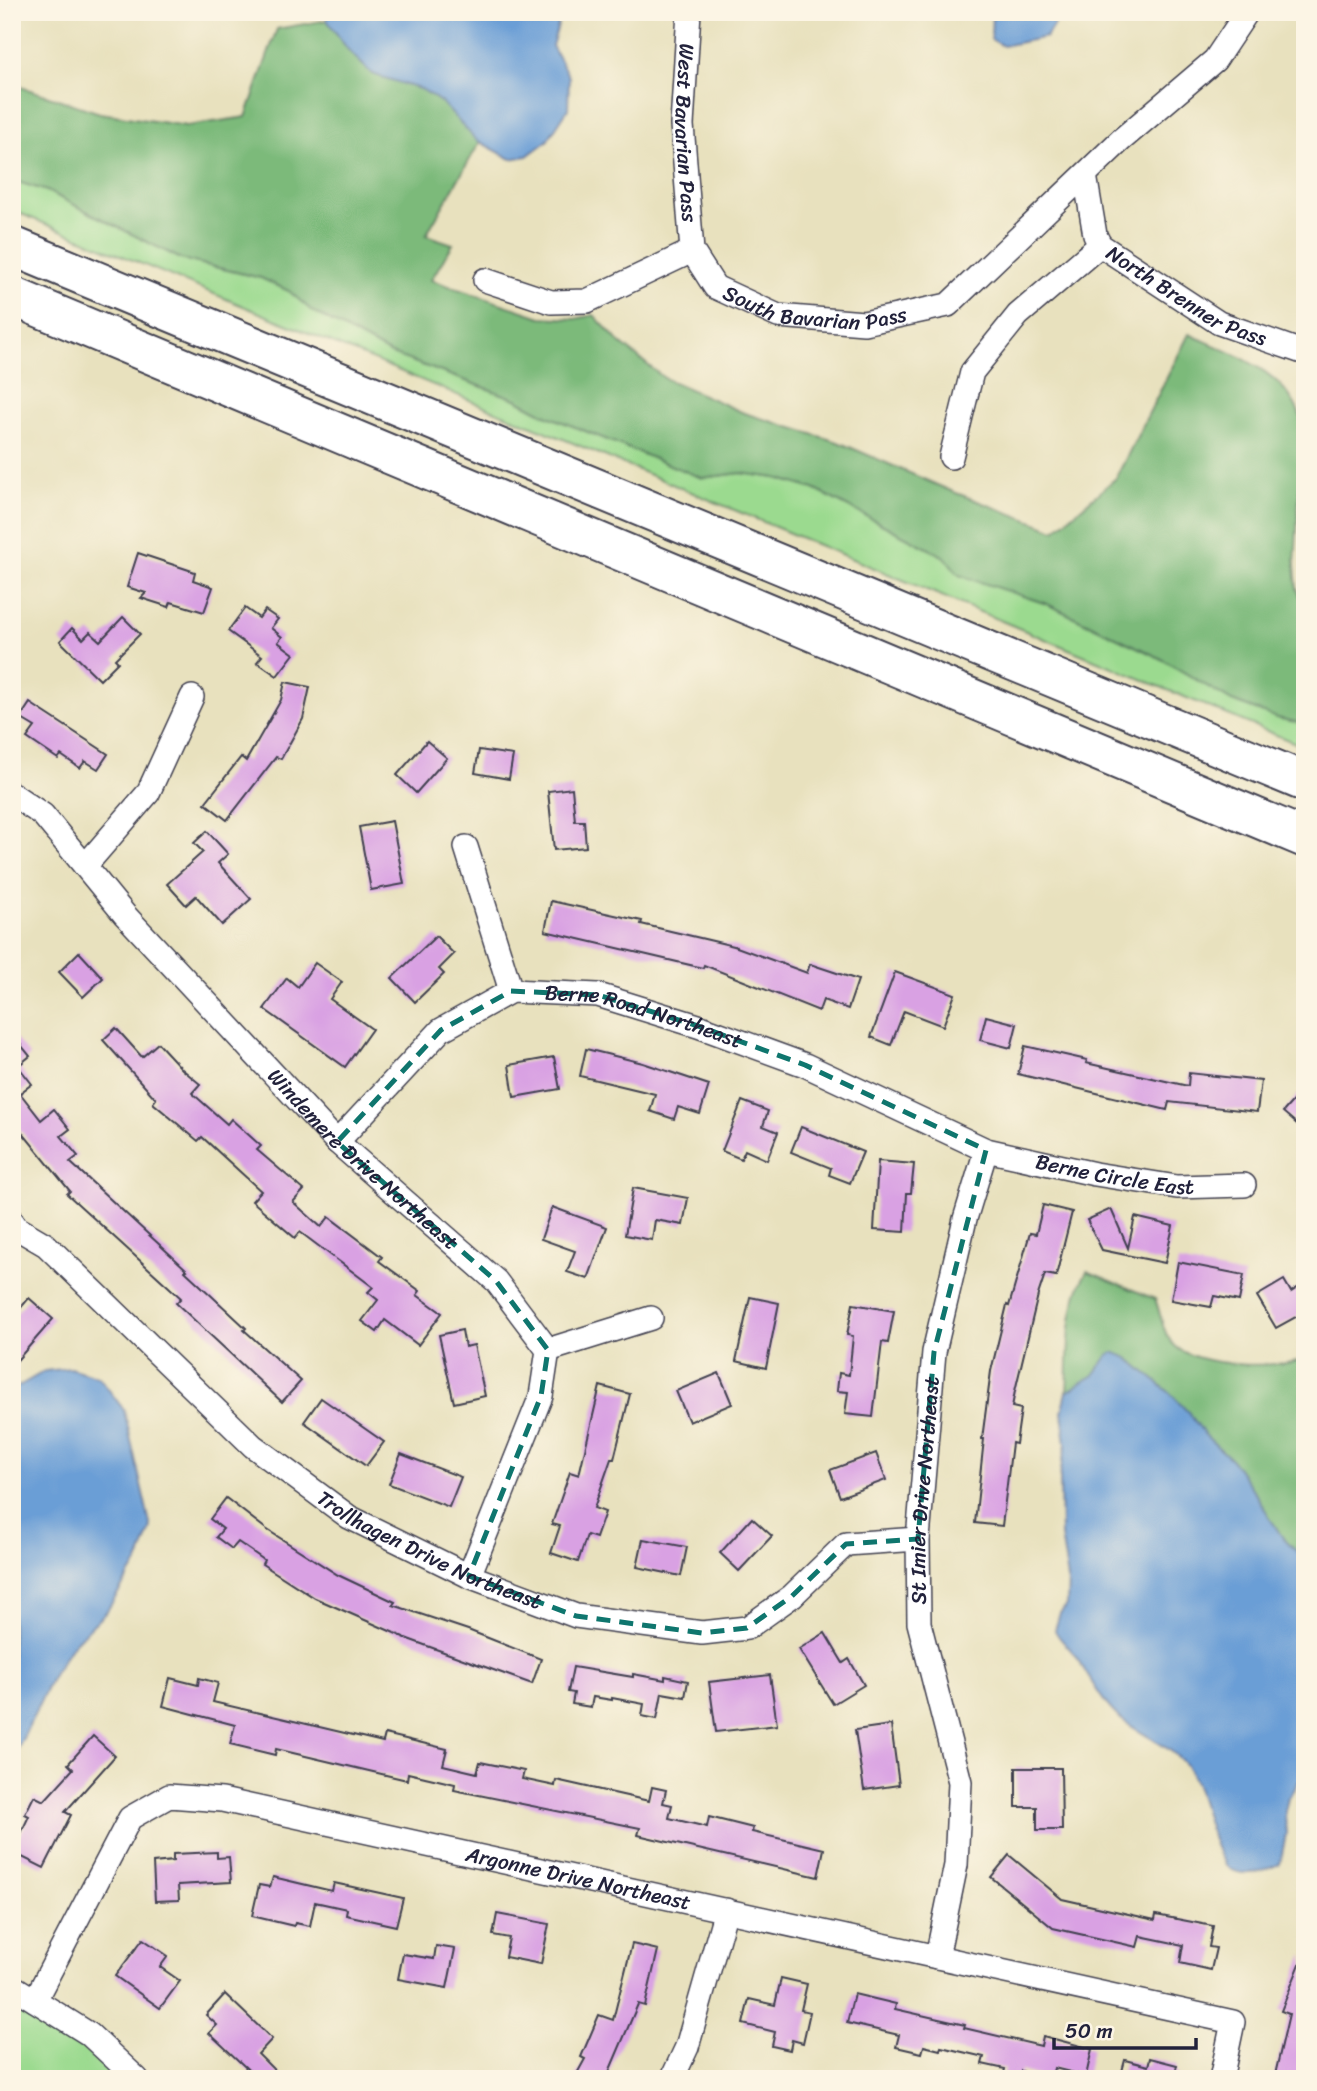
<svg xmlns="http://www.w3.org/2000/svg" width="1317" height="2091" font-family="Sriracha,sans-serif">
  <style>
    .green { fill: #9bda8f; stroke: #5e7e65; stroke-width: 2 }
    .forest { fill: #7cba7a; stroke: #4f6e5a; stroke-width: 2 }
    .water { fill: #6b9ed6; stroke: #466088; stroke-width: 2 }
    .building { fill: #d9a1e3 }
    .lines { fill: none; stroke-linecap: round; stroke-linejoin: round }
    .minor-casing { stroke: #403f4f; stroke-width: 26 }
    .motorway-casing { stroke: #403f4f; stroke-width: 42 }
    .minor { stroke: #fff; stroke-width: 23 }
    .motorway { stroke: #fff; stroke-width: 38 }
    .marked { fill: none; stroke: #0f766e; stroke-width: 5; stroke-dasharray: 14 9; stroke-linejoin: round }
    .labels { text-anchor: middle; stroke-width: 5; stroke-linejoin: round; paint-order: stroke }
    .street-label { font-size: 21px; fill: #22223b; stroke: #fcf5e5 }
  </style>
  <rect width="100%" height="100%" fill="#fcf5e5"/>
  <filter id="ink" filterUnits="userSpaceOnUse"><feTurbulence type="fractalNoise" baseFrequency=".0143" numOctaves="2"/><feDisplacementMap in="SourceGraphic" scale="14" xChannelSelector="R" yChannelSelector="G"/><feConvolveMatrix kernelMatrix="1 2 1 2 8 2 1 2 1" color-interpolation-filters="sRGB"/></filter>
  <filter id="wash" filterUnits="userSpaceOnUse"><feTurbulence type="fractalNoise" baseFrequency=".00686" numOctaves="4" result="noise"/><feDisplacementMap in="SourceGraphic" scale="28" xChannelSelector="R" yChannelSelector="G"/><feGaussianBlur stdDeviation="1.57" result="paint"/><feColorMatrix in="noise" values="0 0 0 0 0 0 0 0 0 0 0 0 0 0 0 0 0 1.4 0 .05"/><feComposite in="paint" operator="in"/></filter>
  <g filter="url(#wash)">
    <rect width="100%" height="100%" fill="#e8e1be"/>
    <!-- green -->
    <g class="green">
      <polygon points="12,180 47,191 181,259 261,278 289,291 312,311 389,353 516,399 548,416 702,478 741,473 776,478 814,489 945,557 959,575 1047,604 1160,658 1232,701 1277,718 1305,724 1305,747 12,210"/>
      <polygon points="12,1998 87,2040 130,2079 12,2079"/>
    </g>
    <!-- forest -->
    <g class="forest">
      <path d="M327,20L349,51L372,73L423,90L442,103L480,142L426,235L453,244L431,280L541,317L575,319L594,315L619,342L664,378L744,413L838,442L951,491L1055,530L1116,478L1189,334C1235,355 1288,371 1303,424L1295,565L1297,588L1305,608V724L1277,718L1232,701L1160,658L1047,604L959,575L945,557L814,489L776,478L741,473L702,478L548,416L516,399L389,353L312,311L289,291L261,278L181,259L47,191L12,180V84L100,113L187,126L246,117L277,29Z"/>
      <path d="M1087,1271L1155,1299C1161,1313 1162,1332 1173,1344C1193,1367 1277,1369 1305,1359V1515L1302,1517L1305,1560L1280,1534L1253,1490L1232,1460L1206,1436L1170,1393L1128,1358L1067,1392C1069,1352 1066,1306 1087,1271Z"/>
    </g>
    <!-- water -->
    <g class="water">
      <polygon points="325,12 562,12 552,46 569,77 568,109 547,141 527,156 511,159 476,140 442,103 423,90 372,74 349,51 327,20"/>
      <polygon points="992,12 1062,12 1046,37 1003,46 991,39"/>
      <path d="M1113,1352L1128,1358L1170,1393L1188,1412L1206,1436L1232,1460L1253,1490L1280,1534L1305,1560V1772L1288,1798L1285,1812L1286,1834L1280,1864C1264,1870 1245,1879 1229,1868C1211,1855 1203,1792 1189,1770C1174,1746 1142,1736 1121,1719C1101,1703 1089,1675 1074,1654C1068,1645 1059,1640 1055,1630L1060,1613L1067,1605L1068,1579L1061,1536L1060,1475L1066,1444L1062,1412L1067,1392L1094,1375L1108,1355Z"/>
      <polygon points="70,1368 99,1377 124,1410 151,1528 139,1560 106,1612 73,1644 53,1675 12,1761 12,1390 45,1371"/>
    </g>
    <g id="blocks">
      <!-- building -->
      <g class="building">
        <polygon points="138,553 195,572 193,580 213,587 204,612 171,602 169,607 141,598 146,593 127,587"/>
        <polygon points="245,608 259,618 265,610 278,619 271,628 282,637 278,642 294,654 277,676 257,662 262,656 228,631"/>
        <polygon points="123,617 140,634 115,659 118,662 100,680 60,641 72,628 83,639 90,632 100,641"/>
        <polygon points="285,682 310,687 303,719 281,759 276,757 227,820 205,803 241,757 246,761 281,700"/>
        <polygon points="30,703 108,754 98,769 85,761 80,768 61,755 58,759 27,738 35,727 20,718"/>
        <polygon points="427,741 447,758 416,793 397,775"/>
        <polygon points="479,750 513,755 509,779 475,773"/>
        <polygon points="572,788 575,821 584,821 586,847 554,850 548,791"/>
        <polygon points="392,821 404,884 371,890 359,827"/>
        <polygon points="207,831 228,854 218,863 251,899 222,925 196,896 186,905 167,884 203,852 194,843"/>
        <polygon points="551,901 642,921 641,924 734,946 807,973 810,964 858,980 848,1009 823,1000 819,1011 704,965 703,968 545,931"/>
        <polygon points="436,936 454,954 439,969 444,974 415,1002 392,978"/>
        <polygon points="79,952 103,978 83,997 59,972"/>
        <polygon points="315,963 342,982 330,999 372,1029 345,1067 264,1009 287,978 298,987"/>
        <polygon points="895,972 955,994 943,1026 904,1011 891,1045 871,1037"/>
        <polygon points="986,1016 1017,1024 1011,1048 980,1040"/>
        <polygon points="116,1028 142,1057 158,1043 182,1069 200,1084 192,1093 227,1124 231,1119 261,1146 257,1150 304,1190 293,1202 321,1227 329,1217 382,1257 379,1261 420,1291 417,1295 442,1313 418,1345 385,1320 377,1332 362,1321 378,1300 368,1292 373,1287 300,1232 295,1238 252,1201 261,1191 202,1137 198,1141 153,1103 156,1099 103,1040"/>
        <polygon points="12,1034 30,1056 18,1066 32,1084 20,1093 41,1120 54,1109 70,1129 61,1136 78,1156 70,1162 187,1270 185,1271 246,1328 244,1330 301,1381 282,1402 176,1303 181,1298 67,1194 70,1191 12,1120"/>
        <polygon points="1025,1046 1087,1060 1086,1063 1188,1086 1189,1073 1261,1081 1257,1112 1169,1102 1167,1110 1018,1074"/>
        <polygon points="586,1049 643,1063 709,1085 700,1114 678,1107 674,1119 650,1111 655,1094 580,1076"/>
        <polygon points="554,1057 560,1089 514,1097 509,1065"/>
        <polygon points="1305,1087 1305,1131 1283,1112"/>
        <polygon points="742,1101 768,1111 763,1126 778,1132 767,1160 745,1150 741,1159 722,1151"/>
        <polygon points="801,1127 863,1152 850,1183 829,1175 831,1168 791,1152"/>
        <polygon points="878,1161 914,1164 911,1193 907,1193 905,1232 874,1230"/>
        <polygon points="633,1188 688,1198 683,1225 655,1220 652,1240 625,1235"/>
        <polygon points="1043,1205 1072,1212 1056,1276 1045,1274 1038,1295 1015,1391 1012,1407 1021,1409 1016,1444 1012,1443 1002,1526 975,1523 984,1439 982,1439 991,1371 1007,1305 1009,1306 1030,1233 1036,1234"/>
        <polygon points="552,1207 607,1227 588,1279 567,1272 575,1251 541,1239"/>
        <polygon points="1111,1209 1128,1248 1135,1217 1173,1226 1165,1263 1102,1250 1087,1220"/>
        <polygon points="1178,1262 1244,1275 1239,1301 1214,1296 1211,1307 1171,1300"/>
        <polygon points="1284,1280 1291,1292 1305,1283 1305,1312 1276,1328 1257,1296"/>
        <polygon points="750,1297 779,1303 766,1368 736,1361"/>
        <polygon points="29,1298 53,1319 12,1366 12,1318"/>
        <polygon points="853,1304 894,1311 888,1343 882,1342 873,1417 845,1414 848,1392 837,1391 839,1373 849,1375 853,1336 847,1335"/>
        <polygon points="462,1330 465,1347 474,1345 485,1396 454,1403 439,1335"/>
        <polygon points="719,1373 732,1404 689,1422 676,1391"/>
        <polygon points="600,1386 630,1394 614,1459 611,1459 594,1508 605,1512 596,1538 587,1535 578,1562 551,1553 560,1526 552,1524 570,1472 579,1475"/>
        <polygon points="321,1398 384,1442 366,1466 304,1422"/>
        <polygon points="876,1453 886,1480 840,1497 830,1470"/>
        <polygon points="401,1454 461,1477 449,1507 389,1484"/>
        <polygon points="226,1498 266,1529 338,1575 395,1602 393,1605 468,1630 541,1659 532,1684 408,1639 315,1598 262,1564 264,1560 238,1542 232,1549 216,1537 223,1529 210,1519"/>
        <polygon points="752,1518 772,1536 739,1571 720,1553"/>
        <polygon points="643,1539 687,1547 681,1576 637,1567"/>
        <polygon points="825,1633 843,1663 849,1659 864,1685 833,1704 799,1649"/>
        <polygon points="573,1667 633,1677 633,1674 665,1680 665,1676 688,1681 685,1697 662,1693 657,1719 642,1716 644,1704 612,1698 612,1700 593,1697 591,1707 572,1704 574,1693 568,1692"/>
        <polygon points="770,1675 777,1725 716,1732 709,1682"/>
        <polygon points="170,1678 198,1685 199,1678 218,1683 213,1702 383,1742 385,1734 447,1749 443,1765 477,1773 480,1762 524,1771 522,1779 555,1786 556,1780 649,1801 652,1787 666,1790 663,1803 672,1805 669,1818 707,1827 709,1817 753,1828 752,1832 824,1849 818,1877 638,1835 640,1828 454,1790 455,1784 408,1773 407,1780 276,1749 275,1755 230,1744 235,1725 163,1706"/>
        <polygon points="891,1725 899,1785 864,1790 855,1730"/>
        <polygon points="93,1736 115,1756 65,1812 71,1815 44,1868 12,1852 29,1816 25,1814 34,1796 44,1801 73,1769 68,1764"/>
        <polygon points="1016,1768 1061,1768 1062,1830 1037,1830 1037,1807 1016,1807"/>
        <polygon points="217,1852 217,1858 229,1857 231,1882 178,1885 179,1900 155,1901 153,1863 173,1861 173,1854"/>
        <polygon points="1009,1855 1062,1899 1155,1920 1156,1915 1213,1926 1209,1947 1216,1948 1211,1970 1180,1963 1183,1945 1140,1936 1137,1947 1053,1928 991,1877"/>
        <polygon points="273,1877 332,1891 334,1883 403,1898 396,1926 346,1915 347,1909 315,1902 310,1926 295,1923 294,1926 252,1916 259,1885 270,1887"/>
        <polygon points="497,1914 549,1924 541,1964 505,1957 509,1938 493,1935"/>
        <polygon points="143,1939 168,1956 160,1967 180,1981 160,2008 115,1976"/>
        <polygon points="632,1944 658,1950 645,2006 638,2004 606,2079 574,2079 585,2059 581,2057 599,2015 613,2020"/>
        <polygon points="436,1946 455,1949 447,1988 398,1979 403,1954 434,1959"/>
        <polygon points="1304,1954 1305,2064 1301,2079 1274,2079 1289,2014 1281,2011"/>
        <polygon points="781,1978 807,1984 801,2010 810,2012 803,2043 792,2040 790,2050 772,2046 775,2032 743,2024 749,1999 775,2005"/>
        <polygon points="225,1994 272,2039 258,2054 283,2079 258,2079 209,2033 217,2025 206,2015"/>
        <polygon points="854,1994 896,2004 895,2009 965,2025 964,2028 1041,2046 1043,2036 1092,2049 1086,2076 1054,2068 1051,2079 1021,2071 1019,2079 1011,2079 1003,2077 1005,2069 982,2064 984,2057 941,2047 940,2050 924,2046 922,2053 896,2047 899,2035 847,2023"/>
        <polygon points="1150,2058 1177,2065 1175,2073 1178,2073 1177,2079 1120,2079 1125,2060 1148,2066"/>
      </g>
    </g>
  </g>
  <g filter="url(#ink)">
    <use href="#blocks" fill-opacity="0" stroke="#403f4f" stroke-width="2"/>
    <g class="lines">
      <defs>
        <g id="minor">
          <path id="s1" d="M689,12L682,125L692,251L715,287L778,316L864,323L948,305L1121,140L1215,60L1247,12"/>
          <path id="s2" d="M1085,175L1095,235L1100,245L1219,323L1305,353"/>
          <polyline points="485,280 551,302 587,301 692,251"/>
          <polyline points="951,457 972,372 1018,315 1100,245"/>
          <path id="s3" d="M12,794L43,815L125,915L337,1142L496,1281L548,1350L541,1396L469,1576"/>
          <polyline points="466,847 511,991"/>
          <polyline points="85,866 148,793 192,697"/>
          <path id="s4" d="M337,1142L441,1030L511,991L598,995L698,1026L805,1065L986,1150L1095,1174L1177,1187L1244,1185"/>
          <path id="s5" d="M12,1221L17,1228L46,1245L253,1446L349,1517L469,1576L576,1616L702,1633L747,1628L792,1596L846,1544L918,1539"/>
          <polyline points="548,1350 651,1318"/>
          <path id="s6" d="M937,1957L956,1865L960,1782L919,1623L918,1539L934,1352L965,1219L986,1150"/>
          <polyline points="12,1986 89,2034 137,2079"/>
          <path id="s7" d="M35,2000L130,1818L169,1796L222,1800L1233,2022L1221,2079"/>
          <polyline points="672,2079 687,2047 726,1910"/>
        </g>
        <g id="motorway">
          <polyline points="12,246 1305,782"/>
          <polyline points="12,296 1305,838"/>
        </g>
      </defs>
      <!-- minor casing -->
      <use href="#minor" class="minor-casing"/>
      <!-- motorway casing -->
      <use href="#motorway" class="motorway-casing"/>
      <!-- minor -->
      <use href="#minor" class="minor"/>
      <!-- motorway -->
      <use href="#motorway" class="motorway"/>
    </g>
  </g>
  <!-- marked area -->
  <path class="marked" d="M511,991L598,995L698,1026L805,1065L986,1150L934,1352L918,1539L846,1544L792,1596L747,1628L702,1633L576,1616L469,1576L541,1396L548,1350L496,1281L337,1142L441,1030Z"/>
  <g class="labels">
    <!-- street labels -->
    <g class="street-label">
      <text dy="7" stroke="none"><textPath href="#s1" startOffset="121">West Bavarian Pass</textPath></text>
      <text dy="7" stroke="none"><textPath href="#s2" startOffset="173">North Brenner Pass</textPath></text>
      <text dy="7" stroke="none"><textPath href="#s1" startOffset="387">South Bavarian Pass</textPath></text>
      <text dy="7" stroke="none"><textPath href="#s4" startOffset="369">Berne Road Northeast</textPath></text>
      <text dy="7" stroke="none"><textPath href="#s3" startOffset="508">Windemere Drive Northeast</textPath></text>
      <text dy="7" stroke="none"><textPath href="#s4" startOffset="870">Berne Circle East</textPath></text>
      <text dy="7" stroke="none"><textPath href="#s6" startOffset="474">St Imier Drive Northeast</textPath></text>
      <text dy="7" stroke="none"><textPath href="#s5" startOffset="537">Trollhagen Drive Northeast</textPath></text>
      <text dy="7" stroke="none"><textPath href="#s7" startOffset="668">Argonne Drive Northeast</textPath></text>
    </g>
  </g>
  <!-- margin -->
  <rect width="1317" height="2091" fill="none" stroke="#fcf5e5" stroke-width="42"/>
  <!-- scale -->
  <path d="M1054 2038v10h142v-10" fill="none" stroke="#22223b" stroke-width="3.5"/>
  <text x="1065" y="2038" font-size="21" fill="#22223b" stroke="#fcf5e5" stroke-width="5" paint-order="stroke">50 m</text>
</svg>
